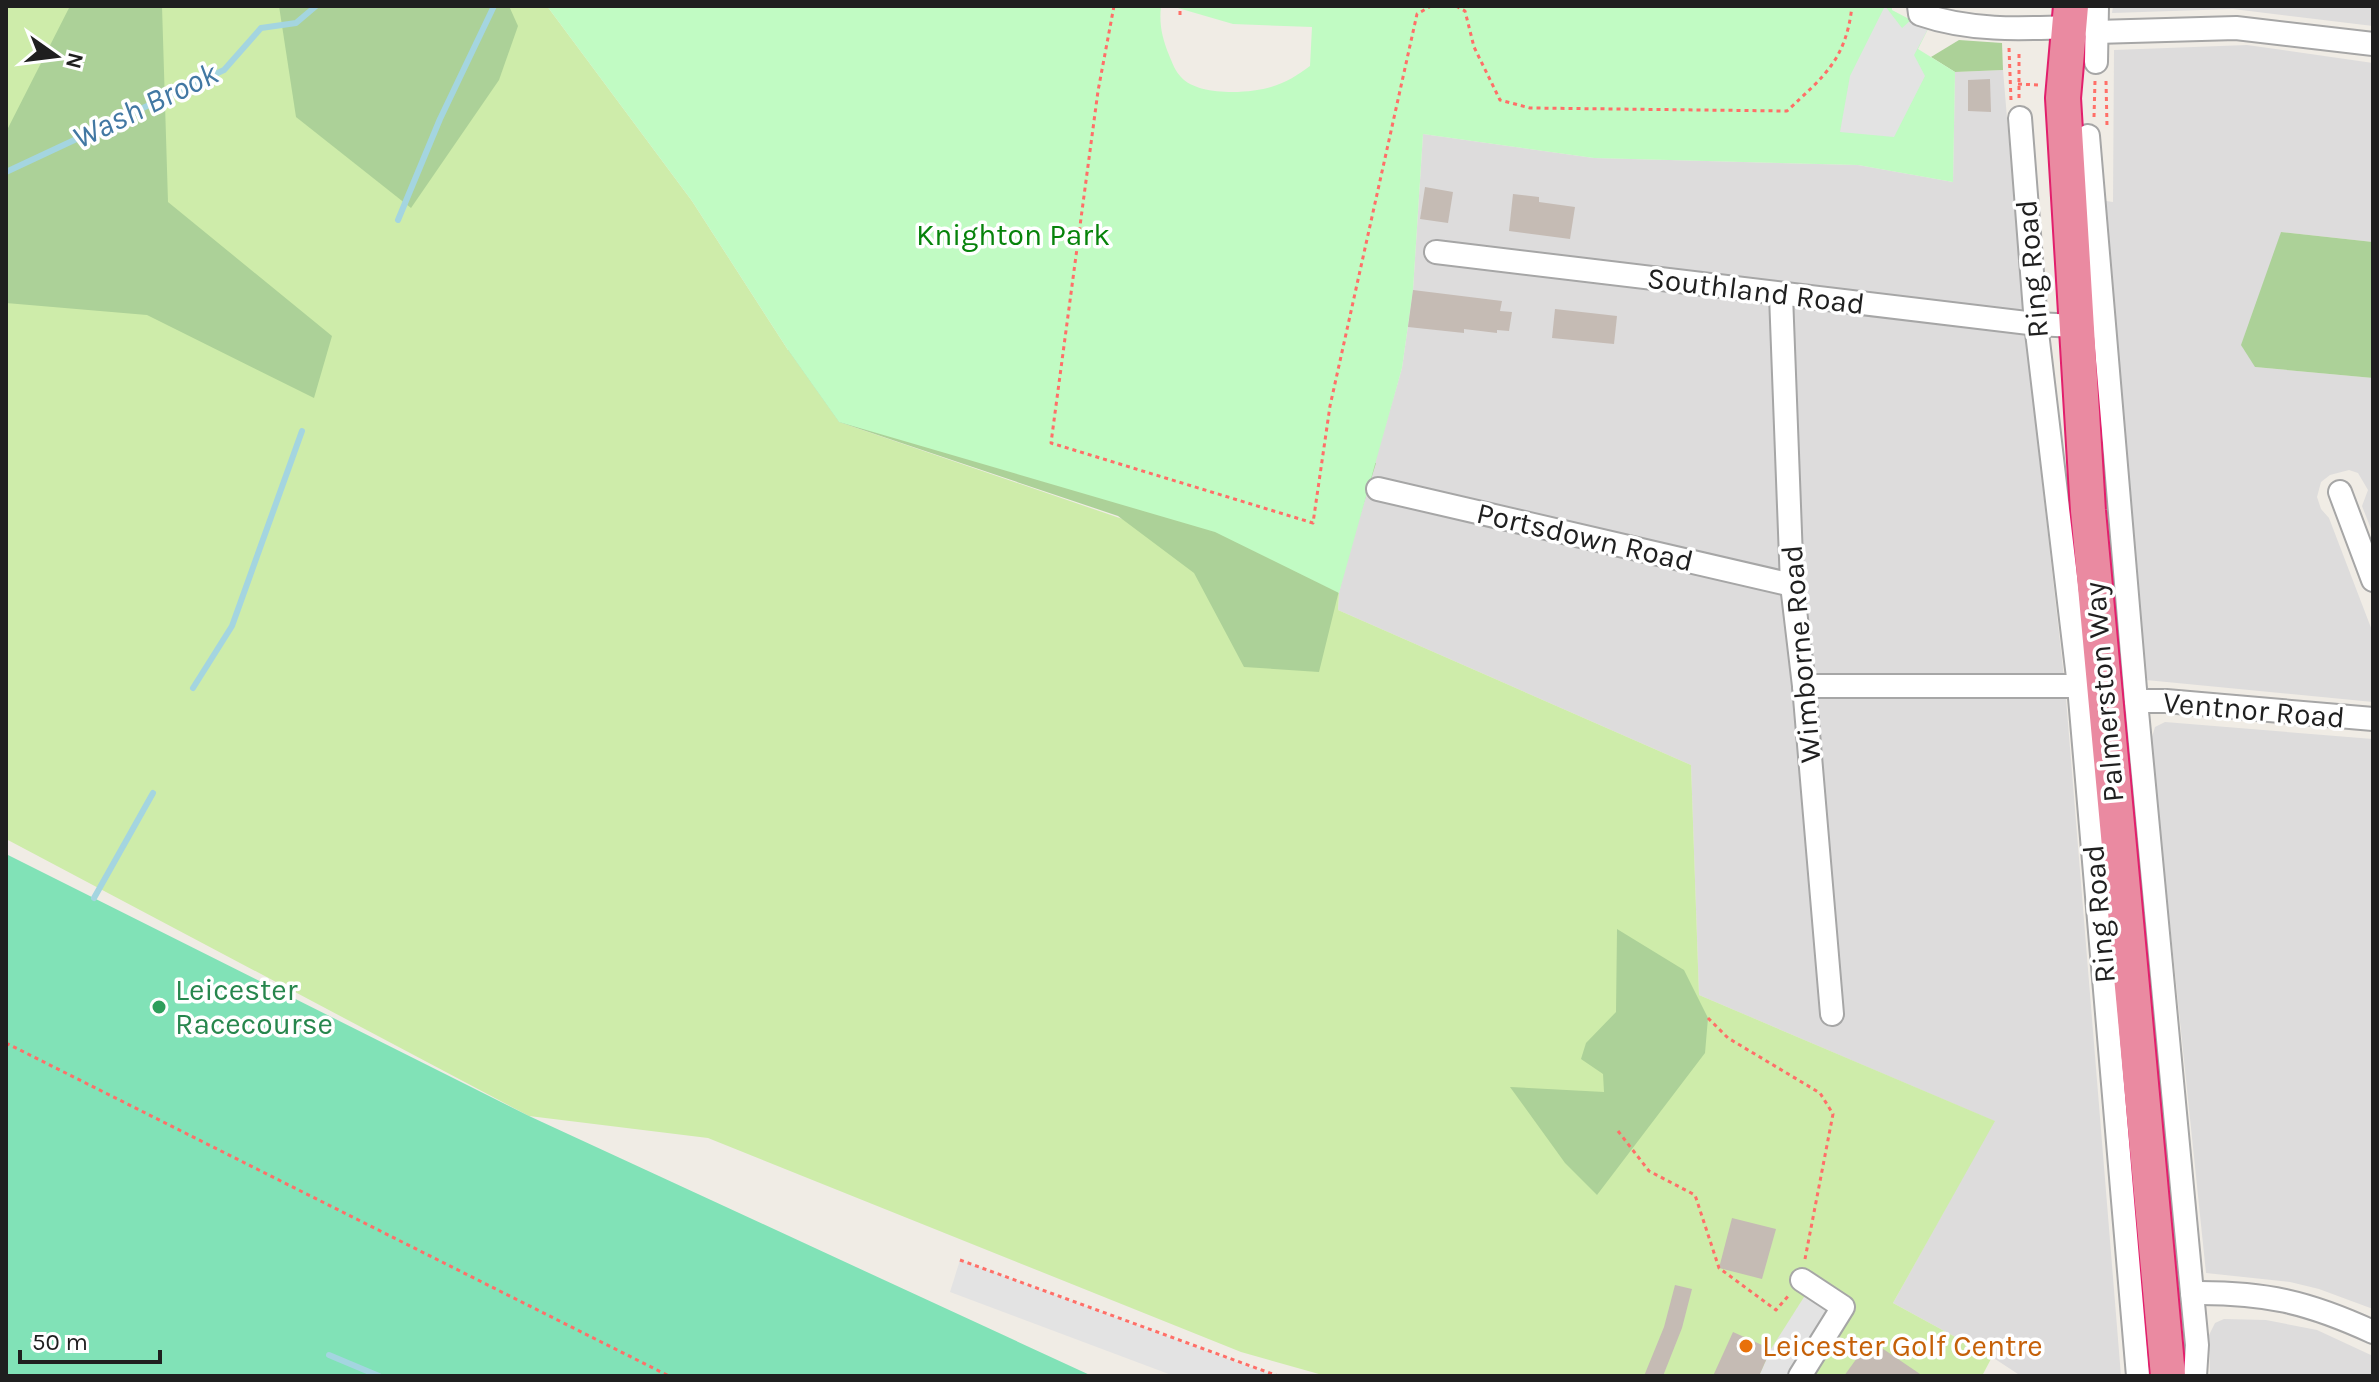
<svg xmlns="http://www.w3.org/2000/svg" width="2379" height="1382" font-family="Karla,sans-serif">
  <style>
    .residential { fill: #dddcdc }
    .grass { fill: #ceecaa }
    .forest { fill: #acd198 }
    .park { fill: #c1fbc3 }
    .pitch { fill: #81e2b7 }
    .parking { fill: #e3e3e3 }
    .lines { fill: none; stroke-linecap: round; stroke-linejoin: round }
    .stream { stroke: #a4d5e0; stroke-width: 6 }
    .building { fill: #c5bbb4 }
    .minor-casing { stroke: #a6a6a6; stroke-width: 26 }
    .highway-casing { stroke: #e21f6c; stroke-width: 38 }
    .path { stroke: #ff6f68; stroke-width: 3; stroke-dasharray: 4 4; stroke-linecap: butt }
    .minor { stroke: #fff; stroke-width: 22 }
    .highway { stroke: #ea8aa1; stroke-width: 34 }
    .leisure-dot { fill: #2e9e5b; stroke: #fff; stroke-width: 3 }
    .food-dot { fill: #e8710a; stroke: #fff; stroke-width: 3 }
    .labels { text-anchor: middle; stroke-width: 7; stroke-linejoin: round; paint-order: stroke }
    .park-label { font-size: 30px; fill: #07830b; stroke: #fff }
    .street-label { font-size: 30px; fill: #1f1f1f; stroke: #fff }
    .leisure-label { font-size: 30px; fill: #27864d; stroke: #fff; text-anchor: start }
    .food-label { font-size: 30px; fill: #c56008; stroke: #fff; text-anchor: start }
    .water-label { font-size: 32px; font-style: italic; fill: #4278a3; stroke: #fff }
  </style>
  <rect width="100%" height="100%" fill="#f0ece5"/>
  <!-- residential -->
  <g class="residential">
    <polygon points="2113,6 2373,6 2373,26 2233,9 2112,13"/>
    <polygon points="2247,45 2373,63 2373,242 2281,232 2255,367 2373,378 2373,534 2362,506 2368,490 2358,473 2349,470 2330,475 2321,482 2317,497 2321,509 2329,518 2373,633 2373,702 2146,680 2106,201 2113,202 2114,50"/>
    <polygon points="2003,70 2024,322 2065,686 2121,1376 2021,1376 1992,1357 1893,1303 1994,1121 1699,995 1691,765 1338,610 1339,593 1347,558 1402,368 1413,290 1423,134 1594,158 1858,165 1953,182 1955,72"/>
    <polygon points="2165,722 2373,739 2373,1309 2319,1289 2290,1282 2206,1273 2152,751 2152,737 2155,727"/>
    <polygon points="2224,1319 2266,1320 2317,1330 2373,1356 2373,1376 2210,1376 2209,1335 2215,1323"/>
  </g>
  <!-- grass -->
  <polygon class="grass" points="6,6 547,6 692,201 788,350 839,422 1339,593 1338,610 1691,765 1699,995 1995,1121 1893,1303 1992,1357 1982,1376 1326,1376 1241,1352 708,1138 529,1116 6,839"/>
  <!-- forest -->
  <g class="forest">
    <polygon points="70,6 162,6 168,202 332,336 314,398 147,315 6,303 6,132"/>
    <polygon points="279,6 509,6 518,26 499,80 411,208 296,117"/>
    <polygon points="1959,40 2002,43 2003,70 1955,72 1931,57"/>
    <polygon points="2281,232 2373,242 2373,378 2255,367 2241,345"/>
    <polygon points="823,328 1376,463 1347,558 1319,672 1244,667 1194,573 1118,516 839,422 788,350"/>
    <polygon points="1617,929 1684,970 1708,1018 1705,1053 1597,1195 1565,1163 1510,1087 1604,1092 1603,1074 1581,1059 1586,1043 1616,1012"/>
  </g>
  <!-- park -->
  <path class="park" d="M547,6H1161C1159,24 1162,38 1169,55C1172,62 1175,71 1181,77C1197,96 1249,94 1271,87C1285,83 1298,75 1310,66L1312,27L1233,24L1171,6H1892V10L1928,29L1918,49L1955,72L1953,182L1858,165L1594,158L1423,134L1413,290L1402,368L1339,593L1215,532L839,422L788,350L692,201Z"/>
  <!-- pitch -->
  <polygon class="pitch" points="6,854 529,1116 1092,1376 6,1376"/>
  <!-- parking -->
  <g class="parking">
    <polygon points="1885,6 1902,28 1912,19 1928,29 1914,55 1925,76 1894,137 1840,132 1850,76"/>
    <polygon points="960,1260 1255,1369 1278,1376 1174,1376 950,1292"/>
    <polygon points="1811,1286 1843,1307 1800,1376 1759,1376 1771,1349"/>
  </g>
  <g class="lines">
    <!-- stream -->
    <g class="stream">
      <polyline points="6,172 224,70 261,28 296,23 316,6"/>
      <polyline points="398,220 440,119 494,6"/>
      <polyline points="193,688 232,626 302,431"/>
      <polyline points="94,898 153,793"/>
      <polyline points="329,1355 379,1376"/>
    </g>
  </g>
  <!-- building -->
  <g class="building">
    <polygon points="1990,79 1991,112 1968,111 1968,80"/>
    <polygon points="1425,187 1453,192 1448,223 1420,219"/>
    <polygon points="1513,194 1539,197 1539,202 1575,207 1570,239 1509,231"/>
    <polygon points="1413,290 1502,301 1500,311 1512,312 1509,331 1497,330 1497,333 1464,329 1464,333 1408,327"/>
    <polygon points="1555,309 1617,316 1614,344 1552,338"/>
    <polygon points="1732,1218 1776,1229 1762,1279 1719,1268"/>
    <polygon points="1675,1285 1692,1289 1682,1328 1663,1376 1644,1376 1664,1327"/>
    <polygon points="1733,1332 1771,1349 1759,1376 1713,1376"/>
    <polygon points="1870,1340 1923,1376 1844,1376"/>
  </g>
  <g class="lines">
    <defs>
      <g id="minor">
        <path d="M1919,6L1920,14C1969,31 2019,29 2069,27"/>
        <polyline points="2096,32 2236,28 2373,44"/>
        <polyline points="2096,62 2097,6"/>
        <polyline points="2020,118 2036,324 2079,686 2138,1376"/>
        <polyline points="2088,136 2136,701 2192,1293 2197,1345 2195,1376"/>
        <polyline points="1436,252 2036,324 2076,326"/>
        <polyline points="1781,295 1792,585 1804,686 1832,1014"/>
        <polyline points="1378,489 1792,585"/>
        <polyline points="2340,492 2373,580"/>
        <polyline points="1804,686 2079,686"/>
        <polyline points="2136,701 2166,701 2373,719"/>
        <path d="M2192,1293C2264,1292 2308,1302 2373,1332"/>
        <polyline points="1800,1376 1843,1307 1802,1280"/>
      </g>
      <polyline id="highway" points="2071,6 2063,98 2088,511 2168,1376"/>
    </defs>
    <!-- minor casing -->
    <use href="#minor" class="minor-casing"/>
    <!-- highway casing -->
    <use href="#highway" class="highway-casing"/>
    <!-- path -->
    <g class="path">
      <polyline points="1114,6 1098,91 1051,443 1313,523 1330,406 1417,14 1431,6"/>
      <path d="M1456,6L1465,11L1474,47L1500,100L1530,108L1787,111C1824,76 1846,60 1852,6"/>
      <polyline points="1180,15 1180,6"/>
      <polyline points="2009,48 2011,100"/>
      <polyline points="2106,81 2107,126"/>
      <polyline points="2018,84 2039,85"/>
      <polyline points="2019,98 2019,50"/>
      <polyline points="2094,117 2095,81"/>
      <polyline points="1708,1018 1728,1038 1820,1093 1833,1114 1805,1259"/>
      <polyline points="6,1043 669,1376"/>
      <polyline points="1618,1131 1649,1171 1695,1195 1719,1268 1776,1310 1790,1294"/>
      <polyline points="960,1260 1278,1376"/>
    </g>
    <!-- minor -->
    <use href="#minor" class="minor"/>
    <!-- highway -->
    <use href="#highway" class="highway"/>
  </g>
  <!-- markers -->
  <circle class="leisure-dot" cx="159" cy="1007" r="8"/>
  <circle class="food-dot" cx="1746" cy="1346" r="8"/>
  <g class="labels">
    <!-- park labels -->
    <g class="park-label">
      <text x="1013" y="245">Knighton Park</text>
    </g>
    <!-- street labels -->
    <g class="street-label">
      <text transform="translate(2032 269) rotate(-95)" y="10">Ring Road</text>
      <text transform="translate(1756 291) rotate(7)" y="10">Southland Road</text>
      <text transform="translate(1585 537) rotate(13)" y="10">Portsdown Road</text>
      <text transform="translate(1801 654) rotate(-95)" y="10">Wimborne Road</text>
      <text transform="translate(2104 692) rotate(-95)" y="10">Palmerston Way</text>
      <text transform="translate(2254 710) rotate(5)" y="10">Ventnor Road</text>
      <text transform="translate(2099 914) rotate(-95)" y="10">Ring Road</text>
    </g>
    <!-- leisure labels -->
    <g class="leisure-label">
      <text x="175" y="1000">Leicester<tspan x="175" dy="34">Racecourse</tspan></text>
    </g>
    <!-- food labels -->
    <g class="food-label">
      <text x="1762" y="1356">Leicester Golf Centre</text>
    </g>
    <!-- water labels -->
    <g class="water-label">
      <text transform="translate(145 105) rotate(-26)" y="11">Wash Brook</text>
    </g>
  </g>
  <!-- border -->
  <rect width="2379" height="1382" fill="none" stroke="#1f1f1f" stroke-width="16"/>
  <!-- north arrow -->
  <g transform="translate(56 56) rotate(104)" stroke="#ffffff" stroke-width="6" paint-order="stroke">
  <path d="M0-6L14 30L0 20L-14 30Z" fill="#1f1f1f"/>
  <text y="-12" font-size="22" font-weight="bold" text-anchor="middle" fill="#1f1f1f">N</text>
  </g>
  <!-- scale -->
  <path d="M20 1350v12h140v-12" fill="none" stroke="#1f1f1f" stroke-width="4"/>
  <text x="32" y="1350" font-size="24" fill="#1f1f1f" stroke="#ffffff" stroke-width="6" paint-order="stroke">50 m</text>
</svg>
